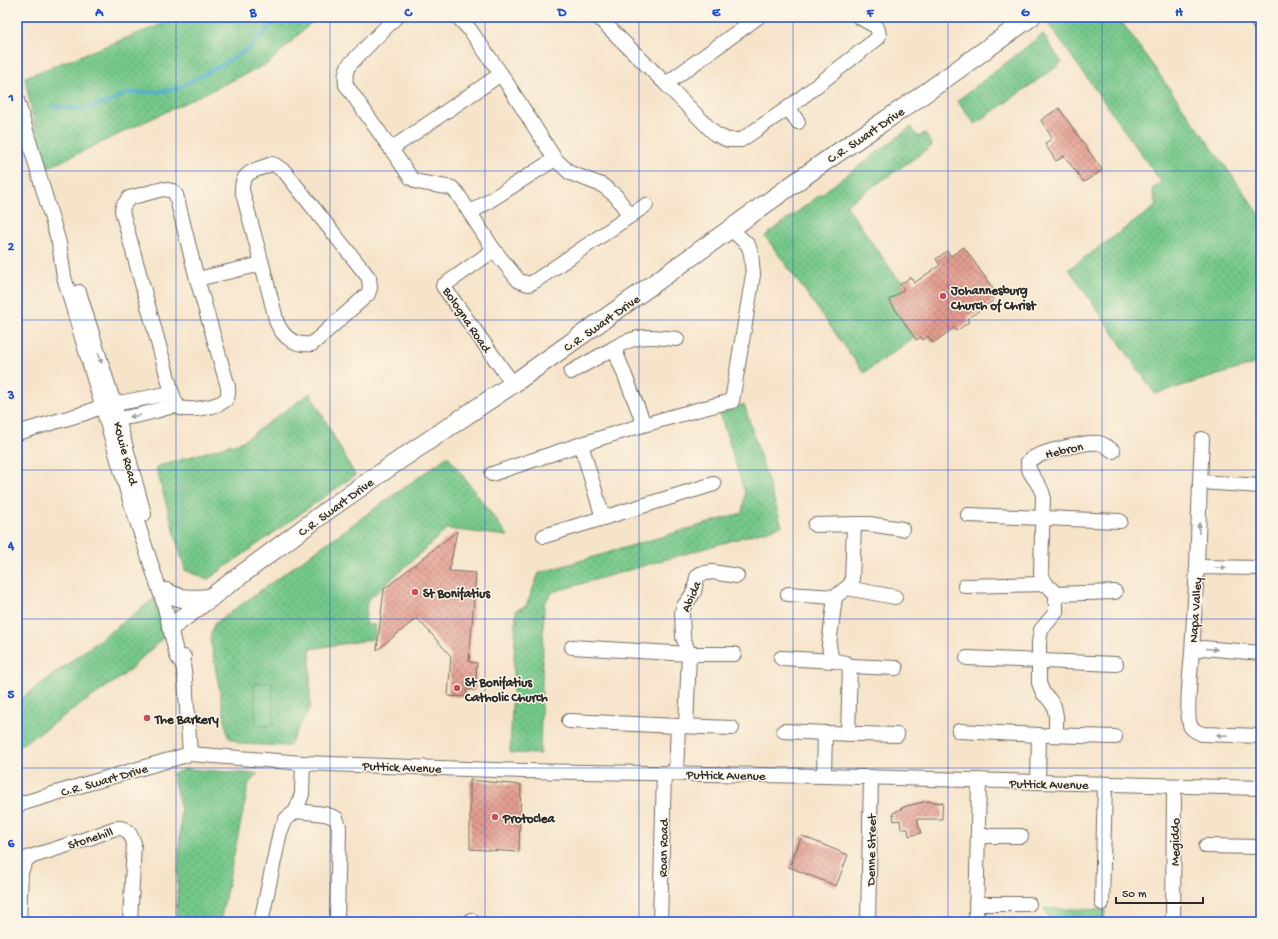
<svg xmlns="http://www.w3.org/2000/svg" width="1278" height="939" font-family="'Gochi Hand',sans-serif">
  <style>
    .grass { fill: url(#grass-dots); stroke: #50795a }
    .pitch { fill: #74c78a; stroke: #50795a }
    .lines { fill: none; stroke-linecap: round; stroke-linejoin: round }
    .stream { stroke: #52b0d1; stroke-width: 3.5 }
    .building { fill: url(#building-cross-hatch) }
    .minor-casing { stroke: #726c63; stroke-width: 16 }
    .tertiary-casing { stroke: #726c63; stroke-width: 20 }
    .minor { stroke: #fff; stroke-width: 14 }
    .tertiary { stroke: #fff; stroke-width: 18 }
    .oneway { fill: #a0a0a0 }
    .grid { fill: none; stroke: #1d4ed8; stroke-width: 1; stroke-opacity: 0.55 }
    .poi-dot { fill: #d1495b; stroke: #fcf5e5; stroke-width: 1.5 }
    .labels { text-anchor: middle; stroke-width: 3; stroke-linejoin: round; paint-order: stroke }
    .street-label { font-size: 13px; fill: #2b2b2b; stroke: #fcf5e5 }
    .poi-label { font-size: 13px; font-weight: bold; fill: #2b2b2b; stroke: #fcf5e5; text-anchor: start }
    .neatline { fill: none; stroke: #1d4ed8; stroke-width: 1.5 }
    .grid-label { font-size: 13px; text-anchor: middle; font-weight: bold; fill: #1d4ed8 }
  </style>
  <defs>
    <pattern id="grass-dots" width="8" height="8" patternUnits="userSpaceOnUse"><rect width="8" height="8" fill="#74c78a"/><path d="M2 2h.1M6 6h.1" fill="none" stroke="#5fa271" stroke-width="1.8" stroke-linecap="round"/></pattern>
    <pattern id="building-cross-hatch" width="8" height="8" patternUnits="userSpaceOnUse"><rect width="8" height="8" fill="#e39d90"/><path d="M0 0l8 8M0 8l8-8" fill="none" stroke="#b88076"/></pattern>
  </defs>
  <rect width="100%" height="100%" fill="#fcf5e5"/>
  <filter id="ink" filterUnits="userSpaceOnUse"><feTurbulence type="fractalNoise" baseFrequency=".025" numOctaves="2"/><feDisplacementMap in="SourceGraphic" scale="8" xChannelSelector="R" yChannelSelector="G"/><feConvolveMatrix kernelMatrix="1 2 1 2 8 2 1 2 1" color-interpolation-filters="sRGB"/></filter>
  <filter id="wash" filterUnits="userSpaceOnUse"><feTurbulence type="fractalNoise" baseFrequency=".012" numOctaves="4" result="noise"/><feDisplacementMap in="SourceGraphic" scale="16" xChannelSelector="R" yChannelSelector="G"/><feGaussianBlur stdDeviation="0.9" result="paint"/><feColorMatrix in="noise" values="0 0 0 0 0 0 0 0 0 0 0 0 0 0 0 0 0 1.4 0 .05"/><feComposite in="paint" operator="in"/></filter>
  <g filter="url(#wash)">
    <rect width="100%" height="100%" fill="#f6e4ca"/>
    <!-- grass -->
    <g class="grass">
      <polygon points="176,17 317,17 269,63 43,170 25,77 173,20"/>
      <polygon points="1055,17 1118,17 1261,216 1261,362 1155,394 1069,269 1156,206 1152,189 1161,182 1047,22"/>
      <polygon points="1043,34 1062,63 975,124 957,101"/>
      <polygon points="911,127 918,137 925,133 932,146 846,205 897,278 904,282 900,285 904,290 889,301 915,337 864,373 765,236"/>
      <polygon points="310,393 355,475 207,580 185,570 156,467 243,441"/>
      <polygon points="744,404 782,526 553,592 544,603 540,754 510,753 516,610 526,606 539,573 742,513 745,494 720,414"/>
      <polygon points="448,456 508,536 447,529 367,601 365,624 376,625 374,639 310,649 310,708 289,746 241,744 228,737 210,638 214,624"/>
      <polygon points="155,598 166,635 124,675 17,748 17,702"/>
      <polygon points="186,769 258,774 249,783 220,922 176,922 181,809 172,774"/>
      <polygon points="1044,908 1105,910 1104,922 1052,922"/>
    </g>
    <!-- pitch -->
    <polygon class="pitch" points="272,682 274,725 256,726 254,683"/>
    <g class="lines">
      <!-- stream -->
      <polyline class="stream" points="52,106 84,109 112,101 126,93 157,92 179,88 244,52 280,17"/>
    </g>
    <g id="blocks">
      <!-- building -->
      <g class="building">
        <polygon points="1059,108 1102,170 1084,182 1064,156 1056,161 1045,144 1052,138 1041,120"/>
        <polygon points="964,247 993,289 988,292 994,300 967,319 969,322 956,331 954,328 933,343 928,336 923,340 921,337 916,340 889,300 904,290 900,284 904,282 910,277 914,283 940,265 936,259 947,251 951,256"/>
        <polygon points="457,531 449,571 476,573 469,662 477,663 475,690 466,690 466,697 448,696 451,656 417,618 377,650 384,589"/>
        <polygon points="470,780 521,785 519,852 470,849"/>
        <polygon points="928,801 943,803 942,811 942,819 917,819 921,833 909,836 908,829 901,829 900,820 894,821 893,813 906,806"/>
        <polygon points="802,836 848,855 836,886 789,867"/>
      </g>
    </g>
  </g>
  <g filter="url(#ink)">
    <use href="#blocks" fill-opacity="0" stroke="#726c63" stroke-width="1"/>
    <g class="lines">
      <defs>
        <g id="minor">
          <polyline points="458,17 470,30 501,74"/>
          <polyline points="605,17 601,20 666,84"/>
          <polyline points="758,17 666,84 715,134 728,140 741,140 788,108 798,122"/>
          <polyline points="1255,17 1261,27"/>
          <polyline points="17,100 59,243 64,277 106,419 129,497 164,604 177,656 183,665"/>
          <polyline points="788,108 878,38 879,35 877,27 859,17"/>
          <path d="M391,149L346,85C345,77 345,72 349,65L396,17"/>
          <path d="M163,189L173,191L176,195L197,279L228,387C228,392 229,396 226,399C222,406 185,413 179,407C175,404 174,397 172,393L122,211L123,206L129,198Z"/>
          <polyline points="470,213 457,193 452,188 418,182 411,178 391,149 501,74 555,159"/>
          <polyline points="494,250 470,213 555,159 570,173 602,185 616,196 630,216"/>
          <path d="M197,279L262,264L242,190C241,171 257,170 272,164L275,165L285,172L369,278L370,288L368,294L312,344C295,346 283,337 277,323L262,264"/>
          <polyline points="79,292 114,404 144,514"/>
          <path d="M614,348C639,333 649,337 677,339"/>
          <polyline points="571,372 614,348 644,424"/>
          <polyline points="513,384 443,286 494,250 519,281 529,284 535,281 646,205"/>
          <path d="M109,419C131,419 155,411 177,405"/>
          <polyline points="17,433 85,413 103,406 172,393"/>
          <path d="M492,474C571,447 650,421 732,401L753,275L751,253L748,245L731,229"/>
          <polyline points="1200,482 1202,439"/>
          <polyline points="968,515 1120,521"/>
          <polyline points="603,518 714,484"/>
          <polyline points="815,525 854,524"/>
          <polyline points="544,536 603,518 581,444"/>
          <polyline points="1197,567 1200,482 1261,486"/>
          <polyline points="965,586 1046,584"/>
          <polyline points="847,588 895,597"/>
          <polyline points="788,594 835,597"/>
          <polyline points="1056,594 1115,592"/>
          <polyline points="572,647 689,654 734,654"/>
          <polyline points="1192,652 1197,567 1261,568"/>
          <path d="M1261,653L1203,648L1192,652C1191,666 1185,718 1191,727C1194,731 1198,732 1202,734L1261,736"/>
          <polyline points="184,657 183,665 185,678 190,754"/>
          <polyline points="781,658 835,661"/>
          <polyline points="967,658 1116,664"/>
          <polyline points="850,666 896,668"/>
          <polyline points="569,721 678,726 676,773"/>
          <polyline points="678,726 732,728"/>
          <polyline points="686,726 689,654 683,637 682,612 684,606 694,592 697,577 700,574 712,572 737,576"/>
          <polyline points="784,731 825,733 824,776"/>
          <polyline points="959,731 1039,735 1038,782"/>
          <polyline points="825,733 897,735"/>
          <polyline points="848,734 850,666 846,663 835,661 831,657 829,645 835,597 850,585 852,582 854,524 869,524 902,529"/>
          <polyline points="1047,735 1115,737"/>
          <path d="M1056,735V716L1054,706L1048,698L1043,693L1039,683V642L1041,630L1056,612V594L1046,584L1041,574L1043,495C1040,482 1027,474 1028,462C1033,453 1088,441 1099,443C1104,444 1109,448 1113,451"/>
          <polyline points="17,805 86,784 190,754 303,763 524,771 824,776 1261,788"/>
          <polyline points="296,811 302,794 303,763"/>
          <polyline points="978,836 1021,836"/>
          <polyline points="1206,846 1261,847"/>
          <polyline points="1102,903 1105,784"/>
          <polyline points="976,904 1029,904"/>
          <path d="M19,922L21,872L27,858C51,850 76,843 100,834C107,832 113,827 121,828C129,830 131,836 134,843L130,922"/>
          <polyline points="261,922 280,832 286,819 296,811 325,814 336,818 339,827 337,922"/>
          <polyline points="471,922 471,920"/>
          <polyline points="660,922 664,774"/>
          <polyline points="868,922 871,777"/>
          <polyline points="976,922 979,780"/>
          <polyline points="1173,922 1174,787"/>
        </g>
        <g id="tertiary">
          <path d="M167,592C181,601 195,599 211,598"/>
          <polyline points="171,627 332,507 404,457 513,384 827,160 921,96 1031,17"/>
        </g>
      </defs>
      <!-- minor casing -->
      <use href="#minor" class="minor-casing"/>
      <!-- tertiary casing -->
      <use href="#tertiary" class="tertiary-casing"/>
      <!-- minor -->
      <use href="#minor" class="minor"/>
      <!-- tertiary -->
      <use href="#tertiary" class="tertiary"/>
    </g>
    <!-- one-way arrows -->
    <defs><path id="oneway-solid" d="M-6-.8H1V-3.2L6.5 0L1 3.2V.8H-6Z"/></defs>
    <g class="oneway">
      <use href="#oneway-solid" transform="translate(100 358) rotate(72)"/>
      <use href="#oneway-solid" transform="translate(135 416) rotate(169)"/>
      <use href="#oneway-solid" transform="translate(1199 528) rotate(-88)"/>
      <use href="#oneway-solid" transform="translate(1221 568) rotate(1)"/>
      <use href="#oneway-solid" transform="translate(1212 649) rotate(5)"/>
      <use href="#oneway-solid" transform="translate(1222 735) rotate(-178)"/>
    </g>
  </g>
  <!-- grid -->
  <path class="grid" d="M176,17V922M330,17V922M485,17V922M639,17V922M793,17V922M948,17V922M1102,17V922M17,171H1261M17,320H1261M17,470H1261M17,619H1261M17,768H1261"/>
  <!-- markers -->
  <g class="poi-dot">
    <circle cx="943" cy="296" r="4"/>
    <circle cx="415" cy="592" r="4"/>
    <circle cx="457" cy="688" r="4"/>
    <circle cx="147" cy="718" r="4"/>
    <circle cx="495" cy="817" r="4"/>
  </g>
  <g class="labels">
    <!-- street labels -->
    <g class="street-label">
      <text transform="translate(865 134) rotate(-34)" y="5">C.R. Swart Drive</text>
      <text transform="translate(468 319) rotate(56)" y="5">Bologna Road</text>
      <text transform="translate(601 322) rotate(-35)" y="5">C.R. Swart Drive</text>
      <text transform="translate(1064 449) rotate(-13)" y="5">Hebron</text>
      <text transform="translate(127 453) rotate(75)" y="5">Kowie Road</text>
      <text transform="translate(335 506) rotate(-36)" y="5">C.R. Swart Drive</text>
      <text transform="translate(690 596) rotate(-67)" y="5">Abida</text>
      <text transform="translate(1194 610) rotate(-86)" y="5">Napa Valley</text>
      <text transform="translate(402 766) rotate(2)" y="5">Puttick Avenue</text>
      <text transform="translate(726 774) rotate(1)" y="5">Puttick Avenue</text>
      <text transform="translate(104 779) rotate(-16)" y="5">C.R. Swart Drive</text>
      <text transform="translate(1049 783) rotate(1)" y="5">Puttick Avenue</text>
      <text transform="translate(90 837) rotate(-18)" y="5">Stonehill</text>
      <text transform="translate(1174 842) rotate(-90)" y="5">Megiddo</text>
      <text transform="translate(662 848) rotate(-89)" y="5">Roan Road</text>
      <text transform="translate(870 850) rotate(-89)" y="5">Denne Street</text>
    </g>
    <!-- poi labels -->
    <g class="poi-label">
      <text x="951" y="294">Johannesburg<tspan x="951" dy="15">Church of Christ</tspan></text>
      <text x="423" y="597">St Bonifatius</text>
      <text x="465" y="686">St Bonifatius<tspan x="465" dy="15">Catholic Church</tspan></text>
      <text x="155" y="723">The Barkery</text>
      <text x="503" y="822">Protoclea</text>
    </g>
  </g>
  <!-- margin -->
  <rect width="1278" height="939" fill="none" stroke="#fcf5e5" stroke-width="44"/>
  <!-- scale -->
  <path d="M1116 897v6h87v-6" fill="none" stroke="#2b2b2b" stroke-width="2"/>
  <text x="1122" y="897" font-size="12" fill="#2b2b2b" stroke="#fcf5e5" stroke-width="3" paint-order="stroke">50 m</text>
  <rect x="22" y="22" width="1234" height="895" class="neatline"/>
  <g class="grid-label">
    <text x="99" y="16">A</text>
    <text x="253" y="16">B</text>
    <text x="408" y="16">C</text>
    <text x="562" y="16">D</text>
    <text x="716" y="16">E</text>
    <text x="870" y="16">F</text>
    <text x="1025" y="16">G</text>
    <text x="1179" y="16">H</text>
    <text x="11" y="101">1</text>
    <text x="11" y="250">2</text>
    <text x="11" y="399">3</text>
    <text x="11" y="549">4</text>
    <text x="11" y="698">5</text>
    <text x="11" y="847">6</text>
  </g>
</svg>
